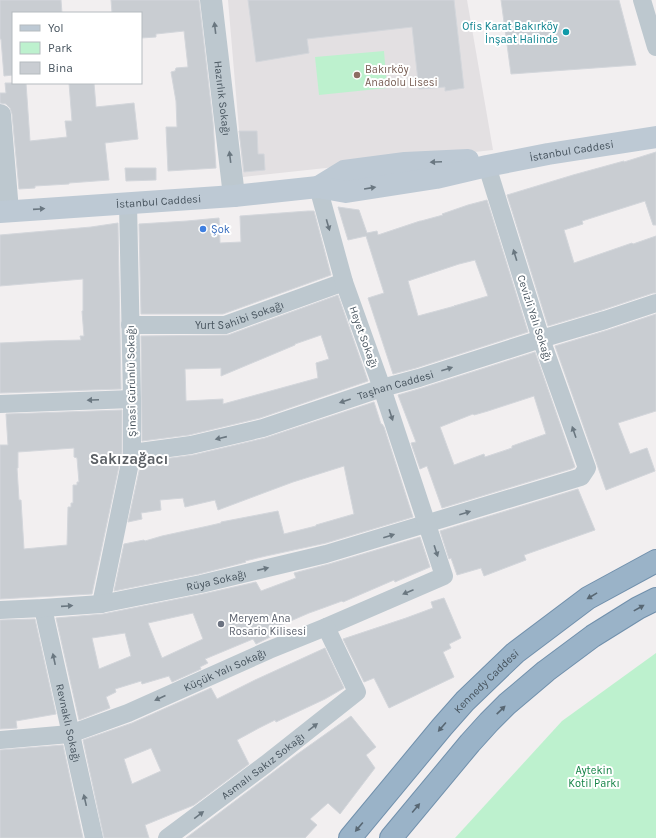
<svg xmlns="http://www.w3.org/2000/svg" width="656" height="838" font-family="Karla,sans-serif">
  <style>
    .education { fill: #e3e0e2 }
    .green { fill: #bdf1ce }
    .building { fill: #c9cdd2; stroke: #d3d6db; fill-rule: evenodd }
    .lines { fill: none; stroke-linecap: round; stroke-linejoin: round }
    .trunk-casing { stroke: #7190ac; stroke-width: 24 }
    .minor { stroke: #bdc8cf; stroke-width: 18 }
    .tertiary { stroke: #bdc8cf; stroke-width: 22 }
    .secondary { stroke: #bdc9d4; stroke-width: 22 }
    .trunk { stroke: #9ab3c8; stroke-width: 22 }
    .oneway { fill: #6a7780 }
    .oneway2 { fill: #6a7781 }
    .oneway3 { fill: #586773 }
    .culture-dot { fill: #0f9aa8; stroke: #fff; stroke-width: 1.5 }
    .education-dot { fill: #8d6e63; stroke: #fff; stroke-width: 1.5 }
    .shop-dot { fill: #3f7fe0; stroke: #fff; stroke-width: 1.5 }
    .worship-dot { fill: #6b7280; stroke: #fff; stroke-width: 1.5 }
    .labels { text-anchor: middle; stroke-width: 4; stroke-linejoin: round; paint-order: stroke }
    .culture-label { font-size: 11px; fill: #0d838f; stroke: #fff; text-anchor: end }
    .education-label { font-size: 11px; fill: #785e54; stroke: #fff; text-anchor: start }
    .street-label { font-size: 11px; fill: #47545e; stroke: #fff }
    .shop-label { font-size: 11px; fill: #366cbe; stroke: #fff; text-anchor: start }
    .worship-label { font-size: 11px; fill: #5b616d; stroke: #fff; text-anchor: start }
    .park-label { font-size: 11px; fill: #148346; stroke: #fff }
    .district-label { font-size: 15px; font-weight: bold; fill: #5c6065; stroke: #fff }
  </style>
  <rect width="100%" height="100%" fill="#f2eff0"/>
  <!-- education -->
  <polygon class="education" points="228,0 467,0 493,150 243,177"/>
  <!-- green -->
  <g class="green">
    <polygon points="384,51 387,88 319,95 315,57"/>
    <polygon points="656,653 656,838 455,838 562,721"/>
  </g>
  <!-- building -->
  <g class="building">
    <polygon points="0,0 61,0 62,13 13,13 13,75 4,76 1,39 0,39"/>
    <polygon points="111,0 199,0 213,122 216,168 168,171 166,127 177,127 176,101 171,72 175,71 176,68 188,67 184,31 156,34 156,37 141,38 141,13 112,13"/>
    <polygon points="248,0 454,0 464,88 445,91 445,87 419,89 412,27 307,39 309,53 256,62"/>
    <polygon points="501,0 619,0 636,65 511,74"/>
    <polygon points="5,83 26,83 30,141 67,137 65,121 72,121 69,83 94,83 96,107 134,103 138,139 105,143 109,180 69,183 69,184 35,186 35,188 19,189 12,114 10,108 6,104 0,103 0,93 6,93"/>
    <polygon points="239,131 257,131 258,154 264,154 265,170 244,172"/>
    <polygon points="656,152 656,225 653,225 645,201 582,221 583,224 564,230 574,263 632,243 633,244 656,236 656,293 653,293 602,310 548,326 507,195 573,175 624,161 624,162"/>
    <polygon points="125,168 156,168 156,180 126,181"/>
    <path d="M487,200L528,332L416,368L393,374L368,298L384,293L366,236L348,240L338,207L359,210L367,233L377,231L378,235L420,221H421L443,215L442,214L468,205ZM475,260L488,296L454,306H455L418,316L408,281L459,264Z"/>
    <polygon points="308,211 314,211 331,275 223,314 141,314 139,224 187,221 219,218 220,243 241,242 240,216"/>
    <polygon points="118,223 121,389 0,393 0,343 43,341 81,340 80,336 84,336 82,311 83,311 83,279 0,286 0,235 91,227"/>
    <path d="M338,295L368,381L260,418L189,435L142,441L141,336L228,335ZM321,335L329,359L316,363L318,378L223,404V399L186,401L185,369L221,368V376L295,345V344Z"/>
    <polygon points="656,314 656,411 618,423 630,454 647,448 655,471 606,490 555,346 608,330"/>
    <path d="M535,352L575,467L571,469L442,508L427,466L420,469L411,443L416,442L398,395L422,388ZM534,396L546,434L512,446V448L485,457L484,454L454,465L440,427L473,414L474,415L488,411Z"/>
    <polygon points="374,402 381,424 382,424 384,427 413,517 326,543 266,556 245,561 246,562 199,574 114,591 124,544 144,540 145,541 162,536 208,526 221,523 221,522 278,511 284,534 316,526 316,525 354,514 344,466 293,482 218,510 215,500 185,507 183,498 160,500 161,510 141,513 142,519 128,522 141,462 193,455 265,438"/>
    <path d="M122,410V452L92,594L0,599V445H8L6,414ZM74,448V457L77,458L79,482H77V485H73V503H71V507H68L67,545L24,549L21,500H19L17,468H18V452Z"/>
    <polygon points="578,489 595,530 524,555 526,560 484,576 481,568 457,575 451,558 449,559 440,531"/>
    <path d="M420,537L430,567L395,582L394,580L343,602L342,601L323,608L309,613L279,626L282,631L256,644L253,639L205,659L208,663L200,667L201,669L172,682L169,676L142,684L141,681L115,689L116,692L106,697L110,708L79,720L56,618L103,614L203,594L256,582L261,591L296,578L294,573L329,564ZM193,613L203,639L162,658L148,623ZM125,633L131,656L99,669L92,638Z"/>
    <polygon points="444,598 461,638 449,644 451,648 443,652 454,677 389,708 374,678 364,682 343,639 406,618 433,608 431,602"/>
    <polygon points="35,619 56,714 16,721 17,728 0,729 0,620"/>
    <path d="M325,648L344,688L325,699L276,722L275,720L259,728L237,740L249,764L194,805L145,825L149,838H104L83,740L132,723L211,688L217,699L255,680ZM151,748L161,771L132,784L124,759Z"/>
    <polygon points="351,716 376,747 366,755 375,768 340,814 328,803 310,819 317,825 305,838 186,838 296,755"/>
    <polygon points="63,745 83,838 0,838 0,750"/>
  </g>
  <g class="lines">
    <defs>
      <g id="trunk">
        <path id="s9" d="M350,838L442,727L465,701L515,653L588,598L656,561"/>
        <polyline points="391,838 470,743 489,722 507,704 546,671 593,636 638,608 656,599"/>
      </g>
    </defs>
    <!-- trunk casing -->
    <use href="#trunk" class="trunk-casing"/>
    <!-- minor -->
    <g class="minor">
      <polyline points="642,0 656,47"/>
      <path id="s1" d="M130,325H225L344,282"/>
      <polyline points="0,404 132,399"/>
      <path id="s2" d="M132,453L191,445L263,428L382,388L419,378L541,339L605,320L656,303"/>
      <polyline points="101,604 132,453 132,399 128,203"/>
      <path id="s3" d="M43,608L94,838"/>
      <path id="s4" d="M0,610L43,608L101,604L201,584L326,554L581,477L587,468L541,339L487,166"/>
      <path id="s5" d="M0,740L70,734L128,713L269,650L326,627L444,576L382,388L344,282L318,187"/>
      <path id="s6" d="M167,838L266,764L357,692L326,627"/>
    </g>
    <!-- tertiary -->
    <g class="tertiary">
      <path id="s7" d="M211,0L234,196"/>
      <polyline points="0,115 8,211"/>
    </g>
    <!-- secondary -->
    <g class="secondary">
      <polyline points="318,187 344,171 405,163 468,160"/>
      <path id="s8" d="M0,212L234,196L318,187L346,192L436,178L487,166L548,154L656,137"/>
    </g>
    <!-- trunk -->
    <use href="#trunk" class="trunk"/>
  </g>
  <!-- one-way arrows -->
  <defs><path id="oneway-solid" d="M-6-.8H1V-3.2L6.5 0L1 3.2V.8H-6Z"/></defs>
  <g class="oneway">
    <use href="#oneway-solid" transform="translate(215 28) rotate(-97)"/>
    <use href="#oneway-solid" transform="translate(230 157) rotate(-97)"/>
    <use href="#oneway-solid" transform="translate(328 225) rotate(74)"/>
    <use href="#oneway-solid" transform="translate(515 255) rotate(-107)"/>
    <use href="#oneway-solid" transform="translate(447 369) rotate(-18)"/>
    <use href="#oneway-solid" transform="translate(93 400) rotate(178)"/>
    <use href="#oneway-solid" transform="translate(345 401) rotate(161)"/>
    <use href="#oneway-solid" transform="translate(391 415) rotate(72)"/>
    <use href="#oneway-solid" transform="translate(574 432) rotate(-109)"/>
    <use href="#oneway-solid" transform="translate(221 438) rotate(167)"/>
    <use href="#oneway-solid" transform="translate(465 513) rotate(-17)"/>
    <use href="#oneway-solid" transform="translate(389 536) rotate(-17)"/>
    <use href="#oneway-solid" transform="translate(436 551) rotate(72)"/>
    <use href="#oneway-solid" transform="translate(263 569) rotate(-13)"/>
    <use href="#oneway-solid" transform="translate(408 592) rotate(157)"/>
    <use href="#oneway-solid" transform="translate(67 606) rotate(-4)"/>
    <use href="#oneway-solid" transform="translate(54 659) rotate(-102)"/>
    <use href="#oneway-solid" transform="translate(160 698) rotate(156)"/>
    <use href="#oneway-solid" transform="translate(313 727) rotate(-38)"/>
    <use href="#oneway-solid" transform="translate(85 800) rotate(-103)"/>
    <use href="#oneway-solid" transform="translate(199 815) rotate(-37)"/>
  </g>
  <g class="oneway2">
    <use href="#oneway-solid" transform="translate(436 162) rotate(177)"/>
    <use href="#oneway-solid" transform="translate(370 188) rotate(-9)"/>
    <use href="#oneway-solid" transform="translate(39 209) rotate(-4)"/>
  </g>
  <g class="oneway3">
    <use href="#oneway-solid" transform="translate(592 596) rotate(149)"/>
    <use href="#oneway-solid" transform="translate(639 608) rotate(-29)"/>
    <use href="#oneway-solid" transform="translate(501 710) rotate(-44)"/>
    <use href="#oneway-solid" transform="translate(442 727) rotate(131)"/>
    <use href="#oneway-solid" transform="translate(416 808) rotate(-50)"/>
    <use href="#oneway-solid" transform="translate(359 827) rotate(130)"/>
  </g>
  <!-- markers -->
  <circle class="culture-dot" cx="566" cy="32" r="4"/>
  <circle class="education-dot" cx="357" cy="75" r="4"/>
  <circle class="shop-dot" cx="203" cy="229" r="4"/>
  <circle class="worship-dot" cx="221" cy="624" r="4"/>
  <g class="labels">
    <!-- culture labels -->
    <g class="culture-label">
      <text x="558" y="30">Ofis Karat Bakırköy<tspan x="558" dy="13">İnşaat Halinde</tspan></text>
    </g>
    <!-- education labels -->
    <g class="education-label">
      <text x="365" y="73">Bakırköy<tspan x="365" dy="13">Anadolu Lisesi</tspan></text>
    </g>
    <!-- street labels -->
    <g class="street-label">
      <text dy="4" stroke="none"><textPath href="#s7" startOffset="99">Hazırlık Sokağı</textPath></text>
      <text dy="4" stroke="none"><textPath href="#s8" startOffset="577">İstanbul Caddesi</textPath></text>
      <text dy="4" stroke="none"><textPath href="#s8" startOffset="159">İstanbul Caddesi</textPath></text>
      <text dy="4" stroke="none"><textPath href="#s1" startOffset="111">Yurt Sahibi Sokağı</textPath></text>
      <text transform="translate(535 318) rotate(72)" y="4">Cevizli Yalı Sokağı</text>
      <text transform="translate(364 337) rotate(70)" y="4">Heyet Sokağı</text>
      <text transform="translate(131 381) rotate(-91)" y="4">Şinasi Gürünlü Sokağı</text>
      <text dy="4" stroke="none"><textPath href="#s2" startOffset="273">Taşhan Caddesi</textPath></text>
      <text dy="4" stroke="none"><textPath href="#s4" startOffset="219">Rüya Sokağı</textPath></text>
      <text dy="4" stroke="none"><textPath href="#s5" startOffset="238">Küçük Yalı Sokağı</textPath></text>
      <text dy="4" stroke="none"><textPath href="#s9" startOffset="208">Kennedy Caddesi</textPath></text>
      <text dy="4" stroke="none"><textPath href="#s3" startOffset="118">Revnaklı Sokağı</textPath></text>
      <text dy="4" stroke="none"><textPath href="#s6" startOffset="120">Asmalı Sakız Sokağı</textPath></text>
    </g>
    <!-- shop labels -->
    <g class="shop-label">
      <text x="211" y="233">Şok</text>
    </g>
    <!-- worship labels -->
    <g class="worship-label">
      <text x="229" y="622">Meryem Ana<tspan x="229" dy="13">Rosario Kilisesi</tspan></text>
    </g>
    <!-- park labels -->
    <g class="park-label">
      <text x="594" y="774">Aytekin<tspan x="594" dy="13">Kotil Parkı</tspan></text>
    </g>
    <!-- district labels -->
    <g class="district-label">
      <text x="129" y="464">Sakızağacı</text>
    </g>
  </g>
  <!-- legend -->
  <rect x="12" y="12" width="130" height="72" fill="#ffffff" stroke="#b5bbbf"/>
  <rect x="20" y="25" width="20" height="6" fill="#bdc9d4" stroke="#b5bbbf"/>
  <text x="48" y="32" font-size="12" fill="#47545e">Yol</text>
  <rect x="20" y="42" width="20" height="12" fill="#bdf1ce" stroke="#b5bbbf"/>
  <text x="48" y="52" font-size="12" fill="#47545e">Park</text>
  <rect x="20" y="62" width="20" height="12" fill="#c9cdd2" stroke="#b5bbbf"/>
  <text x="48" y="72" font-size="12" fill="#47545e">Bina</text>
</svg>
